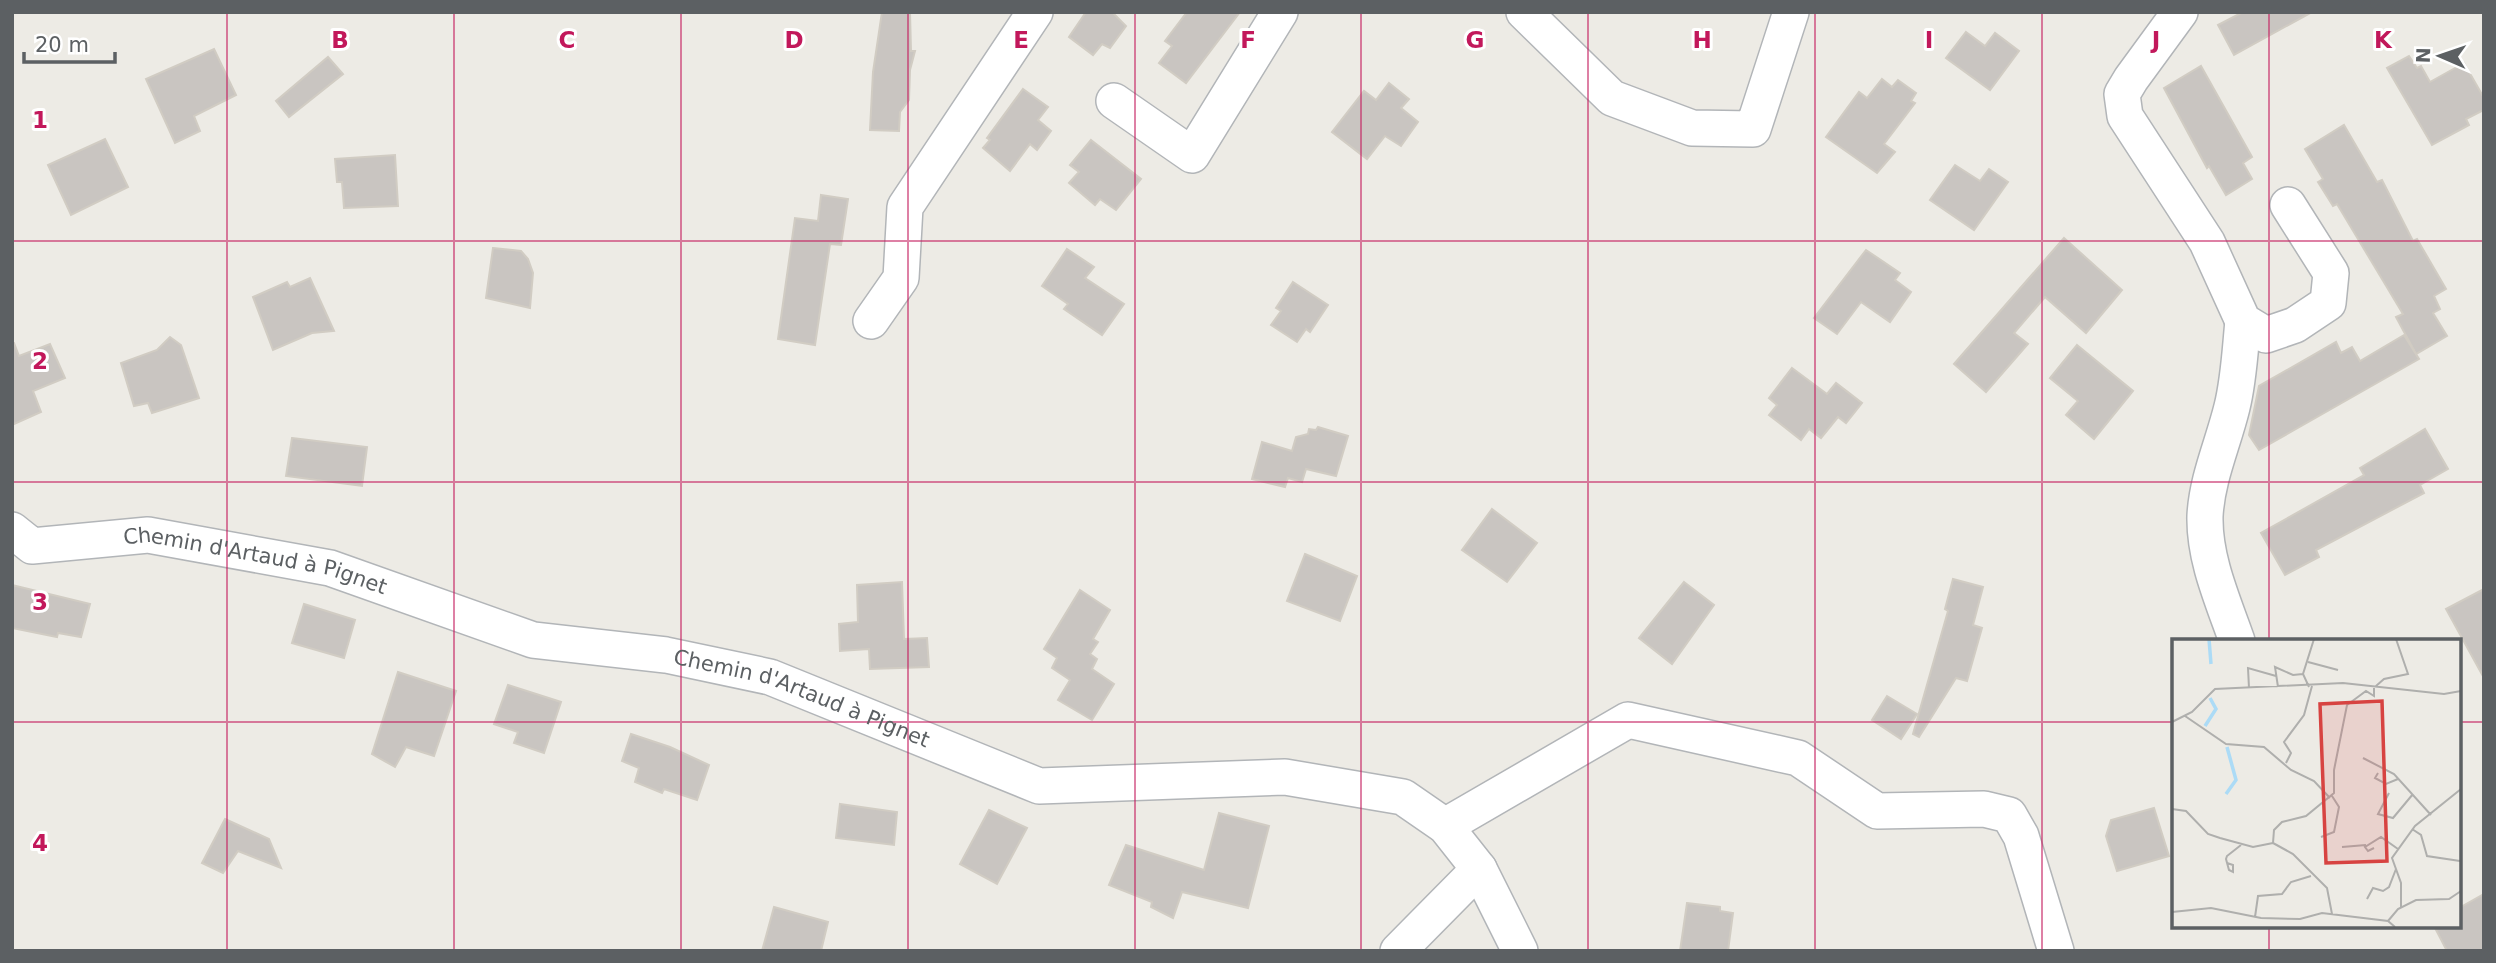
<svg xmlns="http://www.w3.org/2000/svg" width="2496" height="963" font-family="'DejaVu Sans',sans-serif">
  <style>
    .building { fill: #c9c5c1; stroke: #d1ccc3; stroke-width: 2 }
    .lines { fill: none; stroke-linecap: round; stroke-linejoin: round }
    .street-casing { stroke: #b2b5b8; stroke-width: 38 }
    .street { stroke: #fff; stroke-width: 35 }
    .grid { fill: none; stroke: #c2185b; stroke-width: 2; stroke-opacity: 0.55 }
    .labels { text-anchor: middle; stroke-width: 6; stroke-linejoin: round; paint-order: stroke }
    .street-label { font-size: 21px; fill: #5c6063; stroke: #fff }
    .inset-river { fill: none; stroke: #acdbf6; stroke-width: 3.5 }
    .inset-road { fill: none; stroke: #afafad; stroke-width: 2 }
    .view { fill: #d74341; fill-opacity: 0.15; stroke: #d74341; stroke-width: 3.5 }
    .inset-edge { fill: none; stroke: #5c6063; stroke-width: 3.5 }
    .grid-label { font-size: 23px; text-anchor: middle; font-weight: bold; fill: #c2185b; stroke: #fff; stroke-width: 6; stroke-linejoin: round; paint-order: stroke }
  </style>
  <rect width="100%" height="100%" fill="#edebe5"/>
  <!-- building -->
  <g class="building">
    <polygon points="882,12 910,12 911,51 915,51 910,70 909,100 900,112 899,131 870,130 873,72"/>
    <polygon points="1086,12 1112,12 1126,26 1110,48 1102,44 1093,55 1069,37"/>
    <polygon points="1187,12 1240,12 1186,83 1159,63 1172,46 1165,41"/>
    <polygon points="2243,12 2312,12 2234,55 2218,25"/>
    <polygon points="1966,32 1985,46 1995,33 2019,51 1990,90 1946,58"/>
    <polygon points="214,49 236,95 194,116 200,131 175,143 146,79"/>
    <polygon points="2409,56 2417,68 2421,66 2430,82 2464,63 2484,98 2484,110 2466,119 2469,125 2432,145 2387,68"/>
    <polygon points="328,57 343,74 289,117 276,101"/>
    <polygon points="2201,66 2252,157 2243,163 2252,179 2226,195 2209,166 2207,168 2164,88"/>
    <polygon points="1882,79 1892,87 1898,80 1916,93 1911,101 1915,103 1884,144 1895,152 1877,173 1826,137 1859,92 1867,98"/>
    <polygon points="1389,83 1409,99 1401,108 1418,122 1401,146 1385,136 1367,159 1332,132 1364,91 1376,100"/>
    <polygon points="1023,89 1048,107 1038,120 1051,131 1037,150 1030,144 1010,171 983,148 990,140 987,138"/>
    <polygon points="2344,125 2377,182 2382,180 2413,241 2417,239 2446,289 2434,296 2440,309 2433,313 2447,336 2416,354 2396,317 2403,314 2337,204 2333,206 2318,182 2323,179 2305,149"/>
    <polygon points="105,139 128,187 71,215 48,165"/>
    <polygon points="1091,140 1141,179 1116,210 1100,199 1095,205 1069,183 1079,172 1070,165"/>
    <polygon points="395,155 398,206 344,208 342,182 337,182 335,159"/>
    <polygon points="1955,165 1980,181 1989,169 2008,182 1974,230 1930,200"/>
    <polygon points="821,195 848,199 841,245 830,244 815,345 778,339 795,218 818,221"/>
    <polygon points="2064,238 2122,290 2086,333 2045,297 2014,333 2028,344 1986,392 1954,364"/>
    <polygon points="493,248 521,251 528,259 533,273 530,308 486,298"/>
    <polygon points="1067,249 1094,267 1085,278 1124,304 1102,335 1064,309 1068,304 1042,286"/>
    <polygon points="1866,250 1900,273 1895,280 1911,292 1890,322 1861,302 1837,334 1814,318"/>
    <polygon points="310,278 334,331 312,333 273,350 253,297 287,282 290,287"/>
    <polygon points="1293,282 1328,305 1310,332 1306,329 1297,342 1271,325 1281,311 1276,308"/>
    <polygon points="2404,335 2419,359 2259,450 2249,435 2259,386 2336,342 2341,353 2352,347 2360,361"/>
    <polygon points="170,337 181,345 199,398 152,413 148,403 134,406 121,363 157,350"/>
    <polygon points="12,343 14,343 19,356 50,344 65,378 33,391 41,412 12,425"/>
    <polygon points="2077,345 2133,391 2094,439 2066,415 2078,401 2050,378"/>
    <polygon points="1792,368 1827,394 1836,383 1862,403 1846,423 1838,417 1821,438 1809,429 1801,440 1769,415 1777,405 1769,398"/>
    <polygon points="1318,427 1348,436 1336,476 1306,469 1302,482 1288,478 1285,487 1252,479 1262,442 1292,451 1296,437 1308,434 1309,429 1316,430"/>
    <polygon points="2425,429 2448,469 2420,485 2424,493 2316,550 2319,557 2285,575 2261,533 2364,475 2360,468"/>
    <polygon points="292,438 367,447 362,486 286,476"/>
    <polygon points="1492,509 1537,543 1507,582 1462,550"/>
    <polygon points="1305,554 1357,576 1340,621 1287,601"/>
    <polygon points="1953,579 1983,587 1973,625 1982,628 1967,681 1956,678 1919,737 1913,734 1948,611 1945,609"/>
    <polygon points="902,582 904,639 927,638 929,667 870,669 869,649 840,651 839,624 858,622 857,585"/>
    <polygon points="1684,582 1714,605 1672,664 1639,638"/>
    <polygon points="12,585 90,604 81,637 58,633 57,637 12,628"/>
    <polygon points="2484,589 2484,678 2446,609"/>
    <polygon points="1080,590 1110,610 1093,639 1098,642 1090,654 1097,659 1092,669 1114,684 1092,720 1058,700 1070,680 1052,668 1057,658 1044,649"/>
    <polygon points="304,604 355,620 344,658 292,643"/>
    <polygon points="398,672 456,691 434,756 406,747 395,767 372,754"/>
    <polygon points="508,685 561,702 544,753 514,743 518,732 494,724"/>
    <polygon points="1887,696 1917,714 1901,739 1872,720"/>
    <polygon points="631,734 670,747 709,765 697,800 664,789 662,793 635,782 639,768 622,761"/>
    <polygon points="840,804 897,812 894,845 836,838"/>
    <polygon points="2154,808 2169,856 2117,871 2106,836 2111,820"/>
    <polygon points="989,810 1027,828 997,884 960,864"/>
    <polygon points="1219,813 1269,826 1248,908 1182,892 1173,918 1151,907 1152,902 1109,885 1126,845 1204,870"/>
    <polygon points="225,819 269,839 281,868 238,851 223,873 202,863"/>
    <polygon points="2484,894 2484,951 2447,951 2434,926 2459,926 2459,908"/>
    <polygon points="1687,903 1720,907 1720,911 1733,913 1728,951 1680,951"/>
    <polygon points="774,907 828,922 821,951 762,951"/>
  </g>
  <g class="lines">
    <defs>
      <g id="street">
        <polyline points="1524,12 1612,98 1692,128 1753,129 1791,12"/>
        <polyline points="2180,12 2131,79 2122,94 2125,116 2207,242 2243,321 2266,335 2295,325 2328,303 2331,273 2288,205"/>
        <polyline points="1114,101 1192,155 1280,12"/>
        <polyline points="871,321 901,278 905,207 1035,12"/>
        <path id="s1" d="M12,530L32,546L148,535L330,568L533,640L666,655L770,677L1039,786L1285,777L1403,797L1445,826L1479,869L1520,951"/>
        <path d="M2237,641C2223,601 2204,559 2205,516C2207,478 2223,444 2232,407C2239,379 2240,350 2243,321"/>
        <polyline points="1445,826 1628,720 1798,758 1877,811 1984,809 2009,815 2021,836 2056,951"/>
        <polyline points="1398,951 1479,869"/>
      </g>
    </defs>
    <!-- street casing -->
    <use href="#street" class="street-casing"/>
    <!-- street -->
    <use href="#street" class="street"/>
  </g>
  <!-- grid -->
  <path class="grid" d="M227,12V951M454,12V951M681,12V951M908,12V951M1135,12V951M1361,12V951M1588,12V951M1815,12V951M2042,12V951M2269,12V641M12,241H2484M12,482H2484M12,722H2174M2459,722H2484M2269,926V951"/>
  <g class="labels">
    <!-- street labels -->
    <g class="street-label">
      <text dy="7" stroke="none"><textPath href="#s1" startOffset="252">Chemin d'Artaud à Pignet</textPath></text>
      <text dy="7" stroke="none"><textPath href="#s1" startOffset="819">Chemin d'Artaud à Pignet</textPath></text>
    </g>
  </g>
  <!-- overview -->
  <g transform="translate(2172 639)">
    <rect width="289" height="289" fill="#edebe5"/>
    <path class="inset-river" d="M37,0L39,25M33,87L44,70L38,59M54,155L64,141L55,108"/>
    <path class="inset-road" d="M136,23L166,31M204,47L212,40L236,35L224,0M106,48L103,28L121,36L131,35M137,48L131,35L142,0M77,49L76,29L104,37M13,77L54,105L92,108L119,131L142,142L158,159M0,83L20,73L43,50L171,44L272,55L289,52M191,119L222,135L259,176M114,124L119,114L112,103L132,76L140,47M206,134L203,139L214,145L226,140M217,154L206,175L221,179L241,155M0,170L14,172L36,195L48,199L81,208L101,204M240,190L249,196L255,217L288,222M149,198L162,193L167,168L160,157M101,204L102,191L110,183L134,177L162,154V131L175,66L194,52L202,57V49M101,204L121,215L155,249L160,275M170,208L194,206M202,209L196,212L193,208L209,198L226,210M55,224L61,226V233L57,231L54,220L55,217L69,206M195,260L201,249L211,252L217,248L224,230M229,268V244L220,219L243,187L289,150M0,273L39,269L89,279L128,280L150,274L216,282L223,288M83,278L86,257L110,255L119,243L139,237M216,282L226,270L244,261L277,260L289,252"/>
    <path class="view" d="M210,62L215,222L154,224L148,65Z"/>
    <rect width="289" height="289" class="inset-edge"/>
  </g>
  <g class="grid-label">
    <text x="340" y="48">B</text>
    <text x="567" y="48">C</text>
    <text x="794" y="48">D</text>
    <text x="1021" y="48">E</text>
    <text x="1248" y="48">F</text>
    <text x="1475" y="48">G</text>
    <text x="1702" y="48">H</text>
    <text x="1929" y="48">I</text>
    <text x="2156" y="48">J</text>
    <text x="2383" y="48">K</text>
    <text x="40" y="128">1</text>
    <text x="40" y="369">2</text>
    <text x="40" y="610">3</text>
    <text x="40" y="851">4</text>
  </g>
  <!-- border -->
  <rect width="2496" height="963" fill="none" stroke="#5c6063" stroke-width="28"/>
  <!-- north arrow -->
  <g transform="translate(2440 56) rotate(272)" stroke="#ffffff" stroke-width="5" paint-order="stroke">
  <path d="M0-5L12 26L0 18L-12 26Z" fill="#5c6063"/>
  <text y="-10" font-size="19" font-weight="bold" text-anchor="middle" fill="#5c6063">N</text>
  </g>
  <!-- scale -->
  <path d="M24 52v10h91v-10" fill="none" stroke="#5c6063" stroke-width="3.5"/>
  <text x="35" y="52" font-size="21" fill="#5c6063" stroke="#ffffff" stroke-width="5" paint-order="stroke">20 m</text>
</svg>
